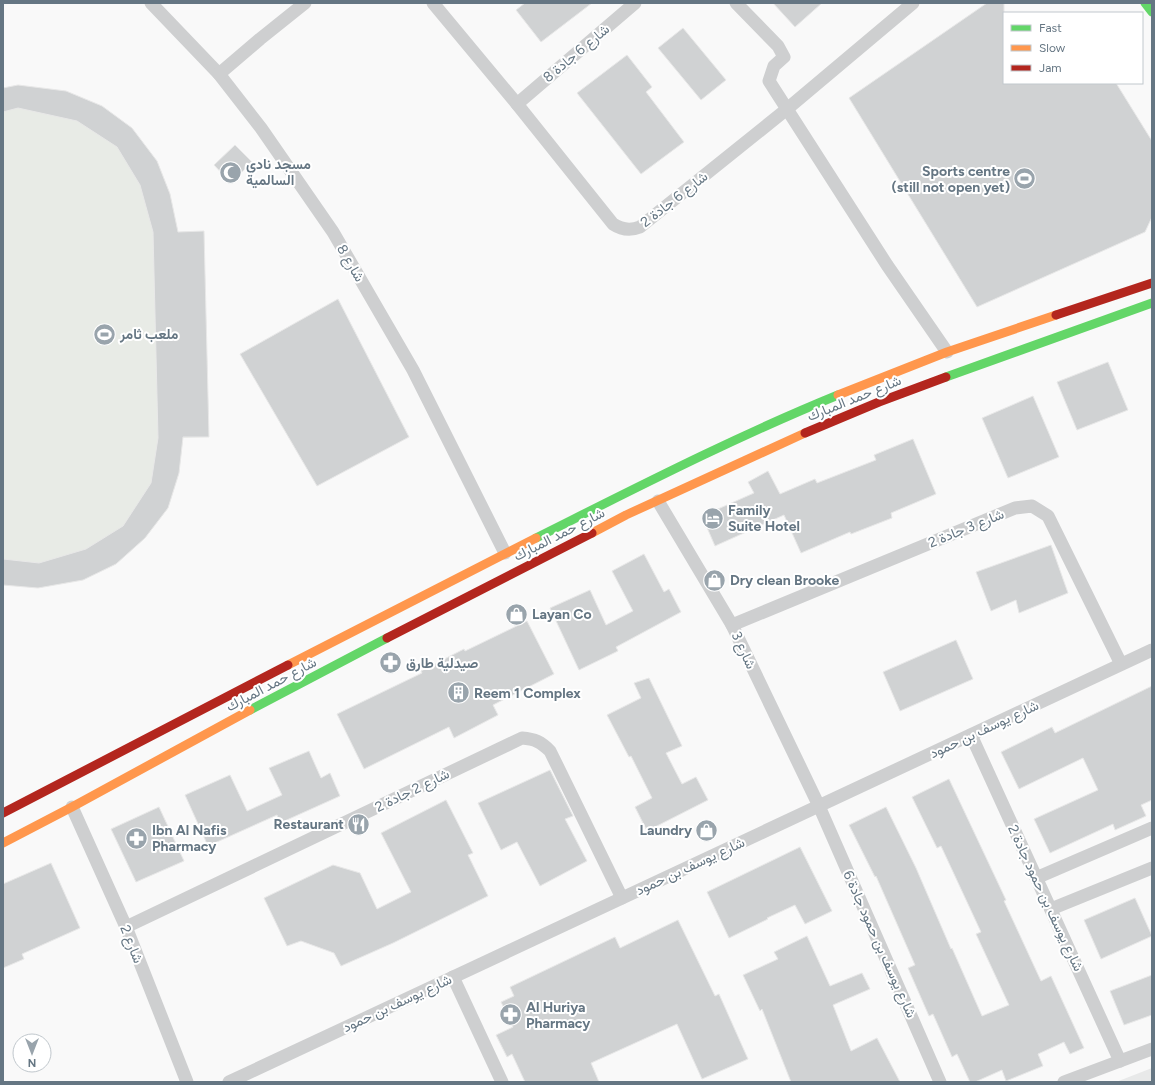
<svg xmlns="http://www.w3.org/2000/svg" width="1155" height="1085" font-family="Figtree,Vazirmatn,sans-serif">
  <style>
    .built { fill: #e8e9e9 }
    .green { fill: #e8ebe6 }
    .building { fill: #d0d2d3; stroke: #e8e8e8 }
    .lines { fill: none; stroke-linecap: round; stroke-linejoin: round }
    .street { stroke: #cecfd0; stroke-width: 13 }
    .fast { stroke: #63d668; stroke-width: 9 }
    .slow { stroke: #ff974d; stroke-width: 9 }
    .jam { stroke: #b3261e; stroke-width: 9 }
    .labels { text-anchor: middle; stroke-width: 4; stroke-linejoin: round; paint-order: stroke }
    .street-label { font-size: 14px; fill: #657683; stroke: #fff }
    .poi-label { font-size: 14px; font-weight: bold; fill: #657683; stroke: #fff; text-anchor: start }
  </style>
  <rect width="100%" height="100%" fill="#f9f9f9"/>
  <!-- built -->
  <polygon class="built" points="1152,1068 1152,1082 1116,1082"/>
  <!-- green -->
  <polygon class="green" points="18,85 157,161 170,194 178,232 204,231 209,437 183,438 179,473 168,508 145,538 116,564 83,580 38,588 3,585 3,88"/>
  <!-- building -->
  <g class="building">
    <polygon points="525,3 592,3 541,42 516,10"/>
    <polygon points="773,3 822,3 795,27"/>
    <polygon points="987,3 1004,3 1004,83 1116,83 1152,141 1152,217 1145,232 977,307 849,98"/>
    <polygon points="683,28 726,80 701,100 658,48"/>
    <polygon points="627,55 652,87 646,92 684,142 641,174 577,93"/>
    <polygon points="18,85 66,91 102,106 132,128 157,161 170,194 178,232 204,231 209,437 183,437 179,473 168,508 145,538 116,564 83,580 38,588 3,585 3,559 39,563 86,549 123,526 151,483 158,438 153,232 140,185 117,147 77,121 18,108 3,112 3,88"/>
    <polygon points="235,145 252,162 231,183 214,165"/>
    <polygon points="338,299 409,437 317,486 240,354"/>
    <polygon points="1108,362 1128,410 1077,430 1057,382"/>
    <polygon points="1033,396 1059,457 1008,478 982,418"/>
    <polygon points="913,439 936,494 891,513 892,518 851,534 850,532 801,553 784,515 715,546 702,516 754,493 748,482 768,471 780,494 815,479 817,483 876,460 874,455"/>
    <polygon points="1051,545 1068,593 1019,613 1016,600 991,611 976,572"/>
    <polygon points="644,554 664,592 669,589 681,612 616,647 618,651 579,670 550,608 590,590 606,625 633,611 612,571"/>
    <polygon points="527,621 554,674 493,705 498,715 454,738 449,727 364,769 337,714 422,673 421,671 464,649 465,651"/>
    <polygon points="956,640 973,679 900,711 883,672"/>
    <polygon points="649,678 682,746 666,753 682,784 696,777 708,800 647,831 635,807 652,798 631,756 629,757 607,715 641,698 634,683"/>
    <polygon points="1152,686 1152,800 1141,805 1146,816 1115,830 1113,824 1050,853 1034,819 1098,790 1083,758 1019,789 1001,752 1052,727 1055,733"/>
    <polygon points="309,751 321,778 330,773 340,796 280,823 277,815 208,846 185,795 230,775 247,811 282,795 269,768"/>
    <polygon points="550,770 573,816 565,819 587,861 540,886 517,842 501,850 478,803"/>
    <polygon points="949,779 1006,900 1004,901 1041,981 1051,976 1084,1048 1070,1054 1064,1042 1038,1054 1043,1066 1006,1081 1002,1070 975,1082 970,1082 957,1054 952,1057 933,1014 929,1016 908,968 915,965 876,876 875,877 849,825 886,807 916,868 951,949 952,948 982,1016 1009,1005 976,934 981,932 941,846 937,848 912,797"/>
    <polygon points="446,800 473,853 468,855 488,896 393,943 341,966 334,953 301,941 287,946 264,898 333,865 360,873 377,909 411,892 381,833"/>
    <polygon points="159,807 184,861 136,882 111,829"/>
    <polygon points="800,847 832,911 805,924 795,905 767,918 768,919 729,938 707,892"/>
    <polygon points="51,863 80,928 22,954 24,959 3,968 3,884"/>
    <polygon points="1135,898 1152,936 1101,959 1084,920"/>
    <polygon points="678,920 715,996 719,994 748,1059 702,1079 677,1024 591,1063 599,1082 525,1082 512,1054 507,1057 496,1035 513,1027 501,1002 514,996 510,987 615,937 620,948"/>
    <polygon points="807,936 830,986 862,973 870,989 833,1005 851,1051 877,1038 900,1082 791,1082 762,1009 760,1011 743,975 778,959 774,952"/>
    <polygon points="1152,975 1152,1015 1124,1025 1110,991"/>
  </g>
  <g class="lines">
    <!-- street -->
    <g class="street">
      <polyline points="151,3 219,74 261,128 333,232 413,370 505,553"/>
      <path d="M433,3L517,104L613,224C622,230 630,231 640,227L787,109L913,3"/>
      <polyline points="736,3 778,46 784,57 774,66 769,81 887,265 947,352"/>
      <polyline points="219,74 260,39 305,3"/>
      <polyline points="517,104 635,3"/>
      <polyline points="658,501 732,625 819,806 940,1082"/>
      <polyline points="732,625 1015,508 1032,506 1048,516 1121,664"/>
      <path d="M971,735C1020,844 1071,952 1120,1061"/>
      <polyline points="72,807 126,927 187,1082"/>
      <polyline points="1036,878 1152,828"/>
      <polyline points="1051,909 1152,868"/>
      <path d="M126,927L522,738C535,739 541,742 550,751L622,898"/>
      <polyline points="453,977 502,1082"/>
      <polyline points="229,1082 1152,650"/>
      <polyline points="1064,1082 1152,1049"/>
    </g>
    <!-- fast -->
    <g class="fast">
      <polyline points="1145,3 1152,12"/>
      <polyline points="946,377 1152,303"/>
      <path d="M536,538C636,488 735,437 838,395"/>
      <polyline points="250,710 387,638"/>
    </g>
    <!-- slow -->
    <g class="slow">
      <polyline points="838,395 947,352 1056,315"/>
      <polyline points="592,533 626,515 805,433"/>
      <polyline points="288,665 536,538"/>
      <polyline points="3,843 72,807 250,710"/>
    </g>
    <!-- jam -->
    <g class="jam">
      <polyline points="1056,315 1152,283"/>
      <polyline points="805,433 879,402 946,377"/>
      <polyline points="387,638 592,533"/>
      <polyline points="3,813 288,665"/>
    </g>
  </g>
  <!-- icons -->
  <defs>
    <symbol id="mosque-disc" viewBox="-11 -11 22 22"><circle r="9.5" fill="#99a4ac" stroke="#fff"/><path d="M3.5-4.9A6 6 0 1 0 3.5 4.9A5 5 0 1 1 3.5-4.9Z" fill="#fff"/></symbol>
    <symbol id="stadium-disc" viewBox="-11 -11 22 22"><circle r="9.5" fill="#99a4ac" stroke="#fff"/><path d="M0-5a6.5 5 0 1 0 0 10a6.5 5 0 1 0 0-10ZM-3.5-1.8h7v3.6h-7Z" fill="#fff"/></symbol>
    <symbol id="hotel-disc" viewBox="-11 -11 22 22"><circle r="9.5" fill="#99a4ac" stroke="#fff"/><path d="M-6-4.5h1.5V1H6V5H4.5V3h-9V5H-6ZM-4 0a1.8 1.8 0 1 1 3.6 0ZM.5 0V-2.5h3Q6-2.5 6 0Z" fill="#fff"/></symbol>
    <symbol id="shop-disc" viewBox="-11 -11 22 22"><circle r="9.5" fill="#99a4ac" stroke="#fff"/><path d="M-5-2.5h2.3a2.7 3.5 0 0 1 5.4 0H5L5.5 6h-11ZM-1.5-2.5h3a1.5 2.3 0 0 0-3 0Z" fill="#fff"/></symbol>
    <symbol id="pharmacy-disc" viewBox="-11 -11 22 22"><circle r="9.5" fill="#99a4ac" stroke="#fff"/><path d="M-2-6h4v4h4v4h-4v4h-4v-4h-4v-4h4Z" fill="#fff"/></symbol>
    <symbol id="building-disc" viewBox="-11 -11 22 22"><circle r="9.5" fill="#99a4ac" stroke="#fff"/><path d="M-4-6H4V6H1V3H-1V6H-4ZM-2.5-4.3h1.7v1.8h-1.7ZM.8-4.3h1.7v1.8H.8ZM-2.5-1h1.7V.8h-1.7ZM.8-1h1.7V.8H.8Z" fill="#fff"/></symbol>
    <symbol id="restaurant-disc" viewBox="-11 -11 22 22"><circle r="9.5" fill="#99a4ac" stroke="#fff"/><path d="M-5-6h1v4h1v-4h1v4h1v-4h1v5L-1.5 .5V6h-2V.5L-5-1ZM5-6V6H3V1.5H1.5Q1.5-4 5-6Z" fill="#fff"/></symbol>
  </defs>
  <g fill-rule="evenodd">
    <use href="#mosque-disc" x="218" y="160" width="25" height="25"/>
    <use href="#stadium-disc" x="1012" y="166" width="25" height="25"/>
    <use href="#stadium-disc" x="92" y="322" width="25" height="25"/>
    <use href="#hotel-disc" x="700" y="506" width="25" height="25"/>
    <use href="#shop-disc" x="702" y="568" width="25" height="25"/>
    <use href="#shop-disc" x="504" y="602" width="25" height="25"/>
    <use href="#pharmacy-disc" x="378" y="650" width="25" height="25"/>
    <use href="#building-disc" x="446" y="680" width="25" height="25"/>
    <use href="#restaurant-disc" x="346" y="812" width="25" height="25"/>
    <use href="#shop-disc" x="694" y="818" width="25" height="25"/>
    <use href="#pharmacy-disc" x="124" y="826" width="25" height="25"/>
    <use href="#pharmacy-disc" x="498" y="1002" width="25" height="25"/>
  </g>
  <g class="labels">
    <!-- street labels -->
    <g class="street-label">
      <text transform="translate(576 53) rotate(-40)" y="5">شارع 6 جادة 8</text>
      <text transform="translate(674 199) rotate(-38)" y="5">شارع 6 جادة 2</text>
      <text transform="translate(351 263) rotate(60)" y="5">شارع 8</text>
      <text transform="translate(854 398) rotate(-22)" y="5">شارع حمد المبارك</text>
      <text transform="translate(966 528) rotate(-22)" y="5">شارع 3 جادة 2</text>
      <text transform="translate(559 534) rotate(-27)" y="5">شارع حمد المبارك</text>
      <text transform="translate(744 650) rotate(65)" y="5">شارع 3</text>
      <text transform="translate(271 684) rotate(-28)" y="5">شارع حمد المبارك</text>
      <text transform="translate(984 729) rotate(-25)" y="5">شارع يوسف بن حمود</text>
      <text transform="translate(412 790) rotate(-26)" y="5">شارع 2 جادة 2</text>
      <text transform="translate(690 866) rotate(-25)" y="5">شارع يوسف بن حمود</text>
      <text transform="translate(1046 898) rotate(65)" y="5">شارع يوسف بن حمود جادة 2</text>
      <text transform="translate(132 944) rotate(68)" y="5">شارع 2</text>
      <text transform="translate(880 944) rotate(66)" y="5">شارع يوسف بن حمود جادة 6</text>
      <text transform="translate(397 1003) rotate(-25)" y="5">شارع يوسف بن حمود</text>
    </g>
    <!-- poi labels -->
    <g class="poi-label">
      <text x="246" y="169">مسجد نادي<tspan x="246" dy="16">السالمية</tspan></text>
      <text x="1010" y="176" text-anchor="end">Sports centre<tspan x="1010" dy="16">(still not open yet)</tspan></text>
      <text x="120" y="339">ملعب ثامر</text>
      <text x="728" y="515">Family<tspan x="728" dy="16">Suite Hotel</tspan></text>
      <text x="730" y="585">Dry clean Brooke</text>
      <text x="532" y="619">Layan Co</text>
      <text x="406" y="668">صيدلية طارق</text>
      <text x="474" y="698">Reem 1 Complex</text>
      <text x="344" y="829" text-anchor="end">Restaurant</text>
      <text x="152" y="835">Ibn Al Nafis<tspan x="152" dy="16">Pharmacy</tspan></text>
      <text x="692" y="835" text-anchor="end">Laundry</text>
      <text x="526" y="1012">Al Huriya<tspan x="526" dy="16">Pharmacy</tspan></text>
    </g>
  </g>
  <!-- border -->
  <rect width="1155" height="1085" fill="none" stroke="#657683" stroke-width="8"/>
  <!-- legend -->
  <rect x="1003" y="12" width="140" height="72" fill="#ffffff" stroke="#c1c8cd"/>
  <rect x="1011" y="25" width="20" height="6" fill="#63d668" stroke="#c1c8cd"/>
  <text x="1039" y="32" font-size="12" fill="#657683">Fast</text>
  <rect x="1011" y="45" width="20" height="6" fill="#ff974d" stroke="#c1c8cd"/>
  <text x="1039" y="52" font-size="12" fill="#657683">Slow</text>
  <rect x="1011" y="65" width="20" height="6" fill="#b3261e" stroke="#c1c8cd"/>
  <text x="1039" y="72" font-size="12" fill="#657683">Jam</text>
  <!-- north arrow -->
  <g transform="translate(32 1053) rotate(180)"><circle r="19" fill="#ffffff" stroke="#c1c8cd"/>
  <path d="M0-3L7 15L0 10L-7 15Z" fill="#99a4ac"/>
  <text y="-6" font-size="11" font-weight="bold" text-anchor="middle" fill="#657683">N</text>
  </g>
</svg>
